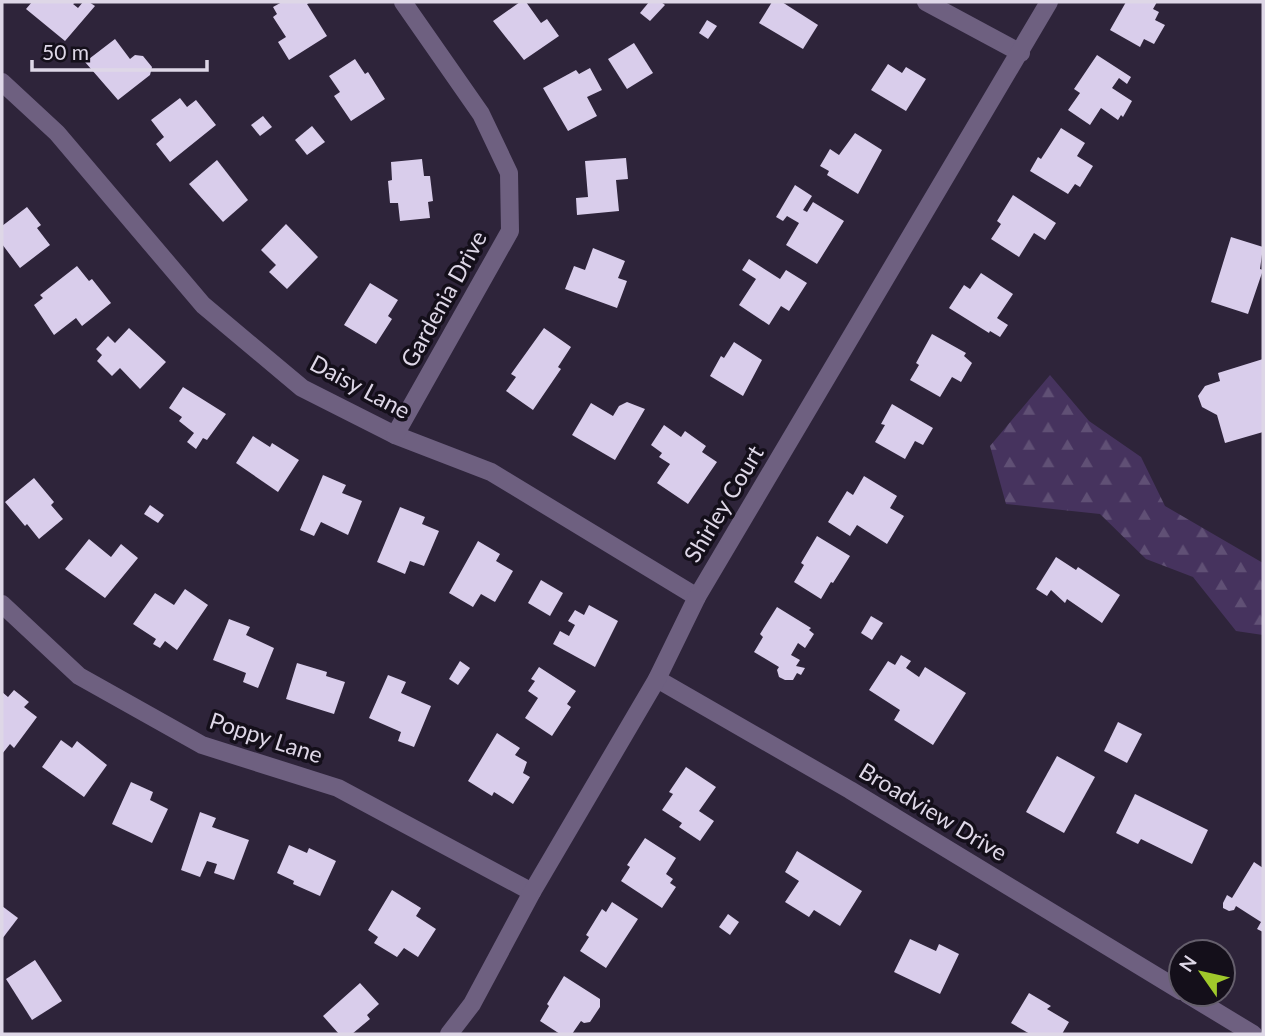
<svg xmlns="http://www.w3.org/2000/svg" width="1265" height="1036" font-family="Lato,sans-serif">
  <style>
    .forest { fill: url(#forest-firs) }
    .building { fill: #d9cdeb }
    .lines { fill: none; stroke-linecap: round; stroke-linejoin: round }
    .street { stroke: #6e6080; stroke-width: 18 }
    .labels { text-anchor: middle; stroke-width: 7; stroke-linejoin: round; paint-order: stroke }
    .street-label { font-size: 23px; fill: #ded7e7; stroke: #140f1a }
  </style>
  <defs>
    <pattern id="forest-firs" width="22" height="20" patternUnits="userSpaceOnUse" patternTransform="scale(1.75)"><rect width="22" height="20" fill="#46335e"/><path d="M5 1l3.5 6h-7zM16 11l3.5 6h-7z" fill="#605075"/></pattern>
  </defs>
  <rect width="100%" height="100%" fill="#2e243a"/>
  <!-- forest -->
  <polygon class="forest" points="1050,375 1089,421 1141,457 1165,506 1263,563 1263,635 1236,631 1193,577 1146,559 1100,514 1006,504 990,446"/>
  <!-- building -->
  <g class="building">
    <polygon points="32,2 76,2 73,4 78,8 83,2 89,2 95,6 65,41 26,9"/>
    <polygon points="282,2 311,2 307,4 327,36 289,60 278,42 286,37 273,17 277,14 273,7"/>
    <polygon points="520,2 526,2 541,23 547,19 559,36 524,60 493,21"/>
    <polygon points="649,2 661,2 665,5 650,21 640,13"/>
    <polygon points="772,2 782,2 818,25 803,49 759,23"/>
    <polygon points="1126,2 1157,2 1153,9 1159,12 1155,20 1165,25 1154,44 1144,39 1140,47 1110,30"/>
    <polygon points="707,20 717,26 708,39 699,33"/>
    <polygon points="115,39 130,59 135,55 143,56 152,67 150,75 118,100 85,62"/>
    <polygon points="634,43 653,73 627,89 608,59"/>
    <polygon points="1097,55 1131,77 1127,84 1119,78 1112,88 1132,101 1123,117 1121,115 1118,120 1101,108 1090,125 1068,110 1080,93 1074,89"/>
    <polygon points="355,59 365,74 368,72 385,99 351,121 334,96 340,92 329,76"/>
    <polygon points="888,64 902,73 906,67 926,79 906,111 871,90"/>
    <polygon points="590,68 602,90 587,97 597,116 568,131 543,88 576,70 579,74"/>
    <polygon points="180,98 187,107 196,100 216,125 170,162 156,144 164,137 151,120"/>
    <polygon points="263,116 272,127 260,136 251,125"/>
    <polygon points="312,126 325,142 307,155 295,140"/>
    <polygon points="1061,128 1085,143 1077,156 1093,166 1080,187 1075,184 1068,194 1030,171 1038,157 1041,159"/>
    <polygon points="855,133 882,150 858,194 827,175 829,171 820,166 830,149 839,155"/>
    <polygon points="626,158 628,179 616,180 619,211 577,215 576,198 588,197 585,161"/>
    <polygon points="422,159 424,176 430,176 433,201 428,202 430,218 400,221 398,203 390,203 388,181 392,180 391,162"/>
    <polygon points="217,160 248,200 223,222 189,184"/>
    <polygon points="795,185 812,196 803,210 807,212 813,202 844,221 817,264 786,245 799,223 787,216 783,221 776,217"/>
    <polygon points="1013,195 1056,223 1045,240 1034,233 1019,257 991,239 1001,224 997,221"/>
    <polygon points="27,207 41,225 37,228 50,245 20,268 2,244 2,226"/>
    <polygon points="286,224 318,257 287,289 269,272 276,265 261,250"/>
    <polygon points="1231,237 1263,247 1260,269 1263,270 1248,314 1211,302"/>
    <polygon points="593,248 625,261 618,278 627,281 617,308 565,289 574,266 585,270"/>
    <polygon points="749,259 780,279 786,270 807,283 789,311 781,306 769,325 739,305 756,279 742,270"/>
    <polygon points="77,266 89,281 92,279 111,303 82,326 76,318 54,335 34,305 43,298 40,295"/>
    <polygon points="981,273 1013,294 997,318 1008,325 1000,337 990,331 989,333 949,308 964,285 970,289"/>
    <polygon points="370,283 398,300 388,316 392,319 376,344 344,325"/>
    <polygon points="129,328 166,362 140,389 120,368 112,376 97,361 102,355 96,349 108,336 115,343"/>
    <polygon points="544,328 571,347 558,367 561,369 533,410 506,391 516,377 511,374"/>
    <polygon points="932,334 966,353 964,356 972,363 961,382 952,377 940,397 910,380 919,365 916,363"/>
    <polygon points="734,342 762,360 743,396 710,376 721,356 724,358"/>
    <polygon points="1263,359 1263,432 1225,443 1217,415 1202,407 1198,396 1205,386 1220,381 1218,373"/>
    <polygon points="183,387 226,414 207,440 203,438 196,449 187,442 194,433 179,421 182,417 169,408"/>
    <polygon points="627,402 645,409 615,460 572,435 591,403 613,416 619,406"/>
    <polygon points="892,404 933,428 923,445 915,441 905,459 875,442 885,425 881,424"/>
    <polygon points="664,425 681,437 685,431 706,446 702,452 717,462 688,504 657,483 670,464 659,457 662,453 651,445"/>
    <polygon points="253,436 270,447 272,443 299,460 278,492 236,463"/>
    <polygon points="323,475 346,485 342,493 362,501 348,535 321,522 314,536 300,530"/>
    <polygon points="864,476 897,496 890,508 904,516 887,544 857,525 850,536 828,522 847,491 853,495"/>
    <polygon points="34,478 54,502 51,505 63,519 39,539 27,524 25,526 5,502"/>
    <polygon points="150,505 164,515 158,523 144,514"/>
    <polygon points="400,507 425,517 422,524 439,531 424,566 410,561 405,574 377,562"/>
    <polygon points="817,536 850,556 833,583 831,582 821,599 794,582 804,565 801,563"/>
    <polygon points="89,539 111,557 121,544 138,558 105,598 65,569"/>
    <polygon points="478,541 500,554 496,561 513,571 495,602 481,594 473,607 449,593"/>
    <polygon points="1056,557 1076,570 1078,567 1120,595 1102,623 1067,599 1065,603 1051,590 1047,596 1036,589"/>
    <polygon points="541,580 563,593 550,616 528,603"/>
    <polygon points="185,589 208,605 177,650 165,641 160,648 153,644 156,639 133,624 155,593 174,605"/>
    <polygon points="589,605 618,621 595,667 553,644 560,631 569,636 575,625 568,621 575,610 584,615"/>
    <polygon points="777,607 811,628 809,630 814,634 805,648 798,643 791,655 800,660 796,666 805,668 801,675 797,673 793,680 785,680 779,677 777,670 779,667 754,652 763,637 760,634"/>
    <polygon points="871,616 883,623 872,640 861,633"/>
    <polygon points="229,619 250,627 246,635 274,648 258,688 243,682 246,673 213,660"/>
    <polygon points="901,655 911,661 906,668 919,677 925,667 966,693 933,745 894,720 900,710 869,690 888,661 895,665"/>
    <polygon points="460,661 470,668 458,685 449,679"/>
    <polygon points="297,663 327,672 326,676 345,682 334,714 286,699"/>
    <polygon points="539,667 576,691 567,704 571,707 552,736 525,718 538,698 528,691 535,681 531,679"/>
    <polygon points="388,675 406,682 401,693 431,706 414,747 398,741 401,732 369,718"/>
    <polygon points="14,690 29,702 24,707 37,717 14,748 10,744 2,754 2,692 8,697"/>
    <polygon points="1118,722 1142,734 1127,763 1104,751"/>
    <polygon points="497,733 520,748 515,755 527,762 523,773 530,777 513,804 494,792 492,796 468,781"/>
    <polygon points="61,740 72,748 77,741 107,765 84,797 42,767"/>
    <polygon points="1057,756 1095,777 1064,833 1026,812"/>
    <polygon points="686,767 716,787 699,811 714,821 700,841 679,827 682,823 662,810 673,794 669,792"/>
    <polygon points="131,782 153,792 150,800 168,809 152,843 112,824"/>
    <polygon points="1135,794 1208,830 1192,864 1141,839 1138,844 1116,833"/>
    <polygon points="200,812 216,818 212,827 249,840 234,880 214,873 217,864 207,861 200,877 181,870"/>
    <polygon points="645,838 676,858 666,874 673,879 670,883 676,887 662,908 621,881 630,867 627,865"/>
    <polygon points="289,845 307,853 309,848 336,861 320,896 293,884 294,881 277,873"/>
    <polygon points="797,851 862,891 840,926 814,910 809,917 785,902 799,881 785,872"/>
    <polygon points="1254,862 1263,868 1263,932 1257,929 1261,922 1236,906 1234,910 1229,911 1223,908 1223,903 1227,895 1232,898"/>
    <polygon points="392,890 421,908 416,916 436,929 418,957 404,948 397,957 374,943 378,937 368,930"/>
    <polygon points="612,902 638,919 606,968 580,951 589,937 586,935 602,909 606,912"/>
    <polygon points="2,906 18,918 2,939"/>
    <polygon points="728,914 739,922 730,935 719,927"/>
    <polygon points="910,939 936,951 939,944 959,954 940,994 894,972"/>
    <polygon points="35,960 62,1001 32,1020 6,979"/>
    <polygon points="564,976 600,999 600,1007 590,1022 584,1023 581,1021 572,1034 560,1034 540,1021 549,1006 547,1004"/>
    <polygon points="360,983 379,1004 367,1015 370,1019 352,1034 339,1034 323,1016"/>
    <polygon points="1029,993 1051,1006 1047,1009 1069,1022 1062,1034 1030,1034 1011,1023"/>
  </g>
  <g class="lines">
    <!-- street -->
    <g class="street">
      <polyline points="926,2 1021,53"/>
      <polyline points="2,82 57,133 203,305 302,388 395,435 491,472 697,597"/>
      <polyline points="395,435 510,231 509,173 481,114 403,2"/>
      <polyline points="2,604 79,676 202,745 338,788 532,892"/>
      <polyline points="657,679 850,790 1181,991"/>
      <polyline points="1187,994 1253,1034"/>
      <polyline points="449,1034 472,1004 532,892 657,679 697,597 1049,2"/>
    </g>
  </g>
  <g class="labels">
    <!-- street labels -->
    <g class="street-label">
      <text transform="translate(444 299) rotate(-61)" y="8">Gardenia Drive</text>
      <text transform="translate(360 387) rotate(28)" y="8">Daisy Lane</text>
      <text transform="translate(724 504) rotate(-59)" y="8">Shirley Court</text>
      <text transform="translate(266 738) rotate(18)" y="8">Poppy Lane</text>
      <text transform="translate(933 812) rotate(31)" y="8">Broadview Drive</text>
    </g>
  </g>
  <!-- border -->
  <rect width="1265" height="1036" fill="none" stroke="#ded7e7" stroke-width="7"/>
  <!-- north arrow -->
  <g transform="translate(1202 973) rotate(304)"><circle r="33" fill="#140f1a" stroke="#655f6c" stroke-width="2"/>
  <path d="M0-5L12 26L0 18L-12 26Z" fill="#a0c92b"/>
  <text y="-10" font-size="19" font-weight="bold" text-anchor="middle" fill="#ded7e7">N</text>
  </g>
  <!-- scale -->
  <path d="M32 60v10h175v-10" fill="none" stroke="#ded7e7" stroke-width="3.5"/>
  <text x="42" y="60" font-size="21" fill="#ded7e7" stroke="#140f1a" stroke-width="5" paint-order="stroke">50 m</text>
</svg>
